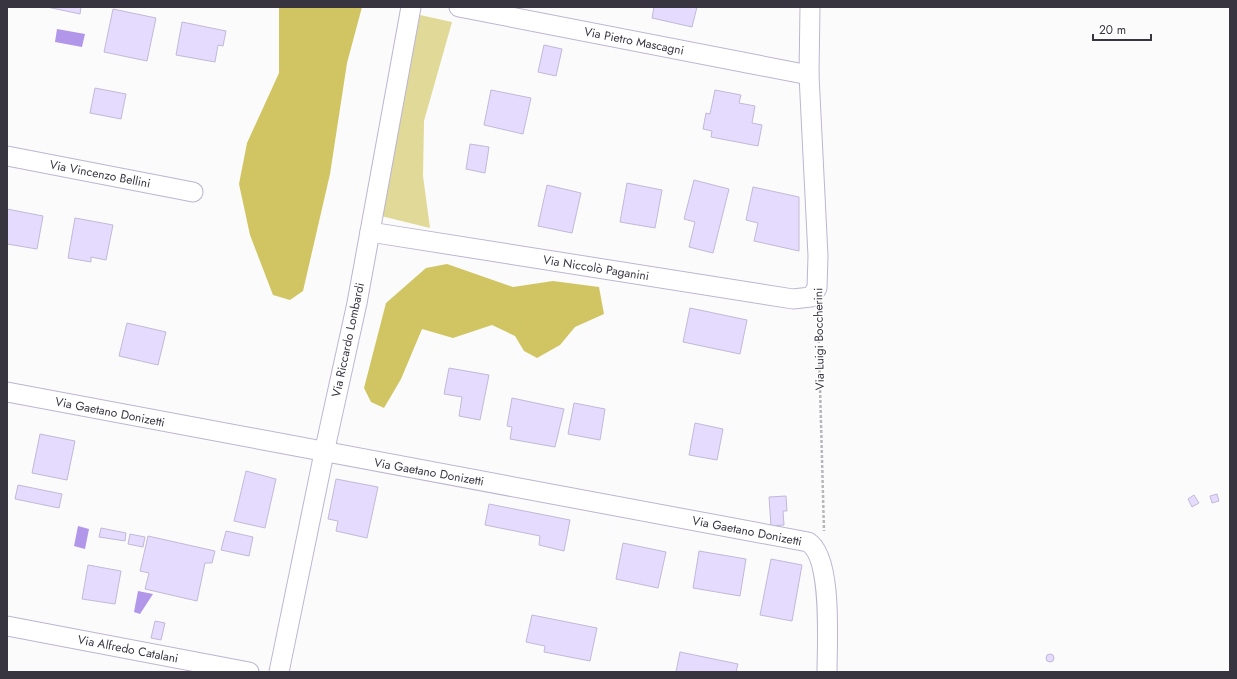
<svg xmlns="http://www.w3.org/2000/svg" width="1237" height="679" font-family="Jost,sans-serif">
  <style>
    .green { fill: #e0d997 }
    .forest { fill: #d0c562 }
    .water { fill: #b196e9 }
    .building { fill: #e5dbfe; stroke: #c2b9d6 }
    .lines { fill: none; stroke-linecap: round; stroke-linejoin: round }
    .minor-casing { stroke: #bdb5d1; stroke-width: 21 }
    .path { stroke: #b7b6ba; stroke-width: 2.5; stroke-dasharray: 3 2; stroke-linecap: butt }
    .minor { stroke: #fff; stroke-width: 19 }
    .labels { text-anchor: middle; stroke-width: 3; stroke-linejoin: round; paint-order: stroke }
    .street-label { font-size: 12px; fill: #383440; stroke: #fff }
  </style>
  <rect width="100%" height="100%" fill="#fbfbfb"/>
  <!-- green -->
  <polygon class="green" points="420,15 452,22 424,121 423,176 430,228 381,216"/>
  <!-- forest -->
  <g class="forest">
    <polygon points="279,7 362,7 347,63 330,174 303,291 290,300 273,295 250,235 239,184 247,143 279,73"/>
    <polygon points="447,264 513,287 553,281 599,287 604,314 575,327 560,345 537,358 524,351 515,336 492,325 453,338 422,329 401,379 384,408 371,402 364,388 386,303 426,268"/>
  </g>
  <!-- water -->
  <g class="water">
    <polygon points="57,29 85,34 82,47 55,42"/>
    <polygon points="78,526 89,529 85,549 74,546"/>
    <polygon points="138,591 153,594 140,614 134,612"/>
  </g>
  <!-- building -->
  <g class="building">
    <polygon points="47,7 81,7 80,14"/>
    <polygon points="654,7 697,7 692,27 652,18"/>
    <polygon points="113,9 156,18 147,61 104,52"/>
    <polygon points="182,22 226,31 223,46 218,45 215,62 176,55"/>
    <polygon points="544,45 562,49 556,76 538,72"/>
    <polygon points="95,88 126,94 121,119 90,113"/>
    <polygon points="491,90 531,98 523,134 484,125"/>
    <polygon points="715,90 741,95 739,103 755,106 752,123 762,125 758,146 711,137 712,131 703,129 706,113 710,114"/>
    <polygon points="470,144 489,147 485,173 466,169"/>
    <polygon points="694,180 729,189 713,253 689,247 695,222 684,219"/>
    <polygon points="627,183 662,190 655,228 620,222"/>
    <polygon points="547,185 581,193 572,233 538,226"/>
    <polygon points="753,187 799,197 799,251 754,241 758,223 746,220"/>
    <polygon points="7,209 43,216 37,249 7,244"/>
    <polygon points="75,218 113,225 106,260 91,257 91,262 68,258"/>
    <polygon points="690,308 747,320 740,354 683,342"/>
    <polygon points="127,323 166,332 158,365 119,356"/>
    <polygon points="449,368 489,375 480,420 459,416 462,397 444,394"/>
    <polygon points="512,398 564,409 555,447 510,439 512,427 507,426"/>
    <polygon points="574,403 605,409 600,440 568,434"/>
    <polygon points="695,423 723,429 717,460 689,455"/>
    <polygon points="40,434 75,441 67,480 32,473"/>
    <polygon points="246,471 276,479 265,528 234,521"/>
    <polygon points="336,479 378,487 367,538 336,531 338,521 328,519"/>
    <polygon points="18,485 62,494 59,508 15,499"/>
    <polygon points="1217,494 1219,501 1212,503 1210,496"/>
    <polygon points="1194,495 1199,503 1192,507 1188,499"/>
    <polygon points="786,496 787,511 783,511 784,525 771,526 769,497"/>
    <polygon points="489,504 570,520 564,551 539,545 540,536 485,525"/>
    <polygon points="101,528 126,533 125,541 99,537"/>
    <polygon points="226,531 253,537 249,556 221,550"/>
    <polygon points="130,534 145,537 143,547 128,544"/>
    <polygon points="148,536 215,551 212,563 205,563 197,601 145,589 149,573 140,571"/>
    <polygon points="623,543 666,552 658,588 616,579"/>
    <polygon points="699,551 746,559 740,596 693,588"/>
    <polygon points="771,559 802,565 792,621 760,615"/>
    <polygon points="88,565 121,571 115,604 82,599"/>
    <polygon points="532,615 597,628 590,661 544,652 545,646 526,642"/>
    <polygon points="155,621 165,623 161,640 151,638"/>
    <polygon points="680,652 738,664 736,672 676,672"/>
    <circle cx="1050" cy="658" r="4"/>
  </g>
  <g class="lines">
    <defs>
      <g id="minor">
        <polyline points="459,7 809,75"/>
        <polyline points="7,156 193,192"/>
        <polyline points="370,232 793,299 811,297 817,288 818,256 809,75 810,7"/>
        <path d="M7,392L808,542C833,557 827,644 827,672"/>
        <polyline points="7,626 249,672"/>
        <polyline points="279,672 324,453 357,303 411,7"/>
      </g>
    </defs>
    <!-- minor casing -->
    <use href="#minor" class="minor-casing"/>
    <!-- path -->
    <polyline class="path" points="818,315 824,531"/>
    <!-- minor -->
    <use href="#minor" class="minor"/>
  </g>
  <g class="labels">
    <!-- street labels -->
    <g class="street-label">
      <text transform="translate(634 41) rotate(11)" y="4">Via Pietro Mascagni</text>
      <text transform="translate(100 174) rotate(11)" y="4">Via Vincenzo Bellini</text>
      <text transform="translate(596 268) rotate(9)" y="4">Via Niccolò Paganini</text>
      <text transform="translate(819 339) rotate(-91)" y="4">Via Luigi Boccherini</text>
      <text transform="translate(348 340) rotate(-78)" y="4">Via Riccardo Lombardi</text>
      <text transform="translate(110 412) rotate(11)" y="4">Via Gaetano Donizetti</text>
      <text transform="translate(429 472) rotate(10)" y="4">Via Gaetano Donizetti</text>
      <text transform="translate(747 531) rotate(11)" y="4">Via Gaetano Donizetti</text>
      <text transform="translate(128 649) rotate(11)" y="4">Via Alfredo Catalani</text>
    </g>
  </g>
  <!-- border -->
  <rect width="1237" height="679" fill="none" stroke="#383440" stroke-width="16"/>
  <!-- scale -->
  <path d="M1093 34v6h58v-6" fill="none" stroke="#383440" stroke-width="2"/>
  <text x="1099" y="34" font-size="12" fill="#383440" stroke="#ffffff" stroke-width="3" paint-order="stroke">20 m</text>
</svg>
